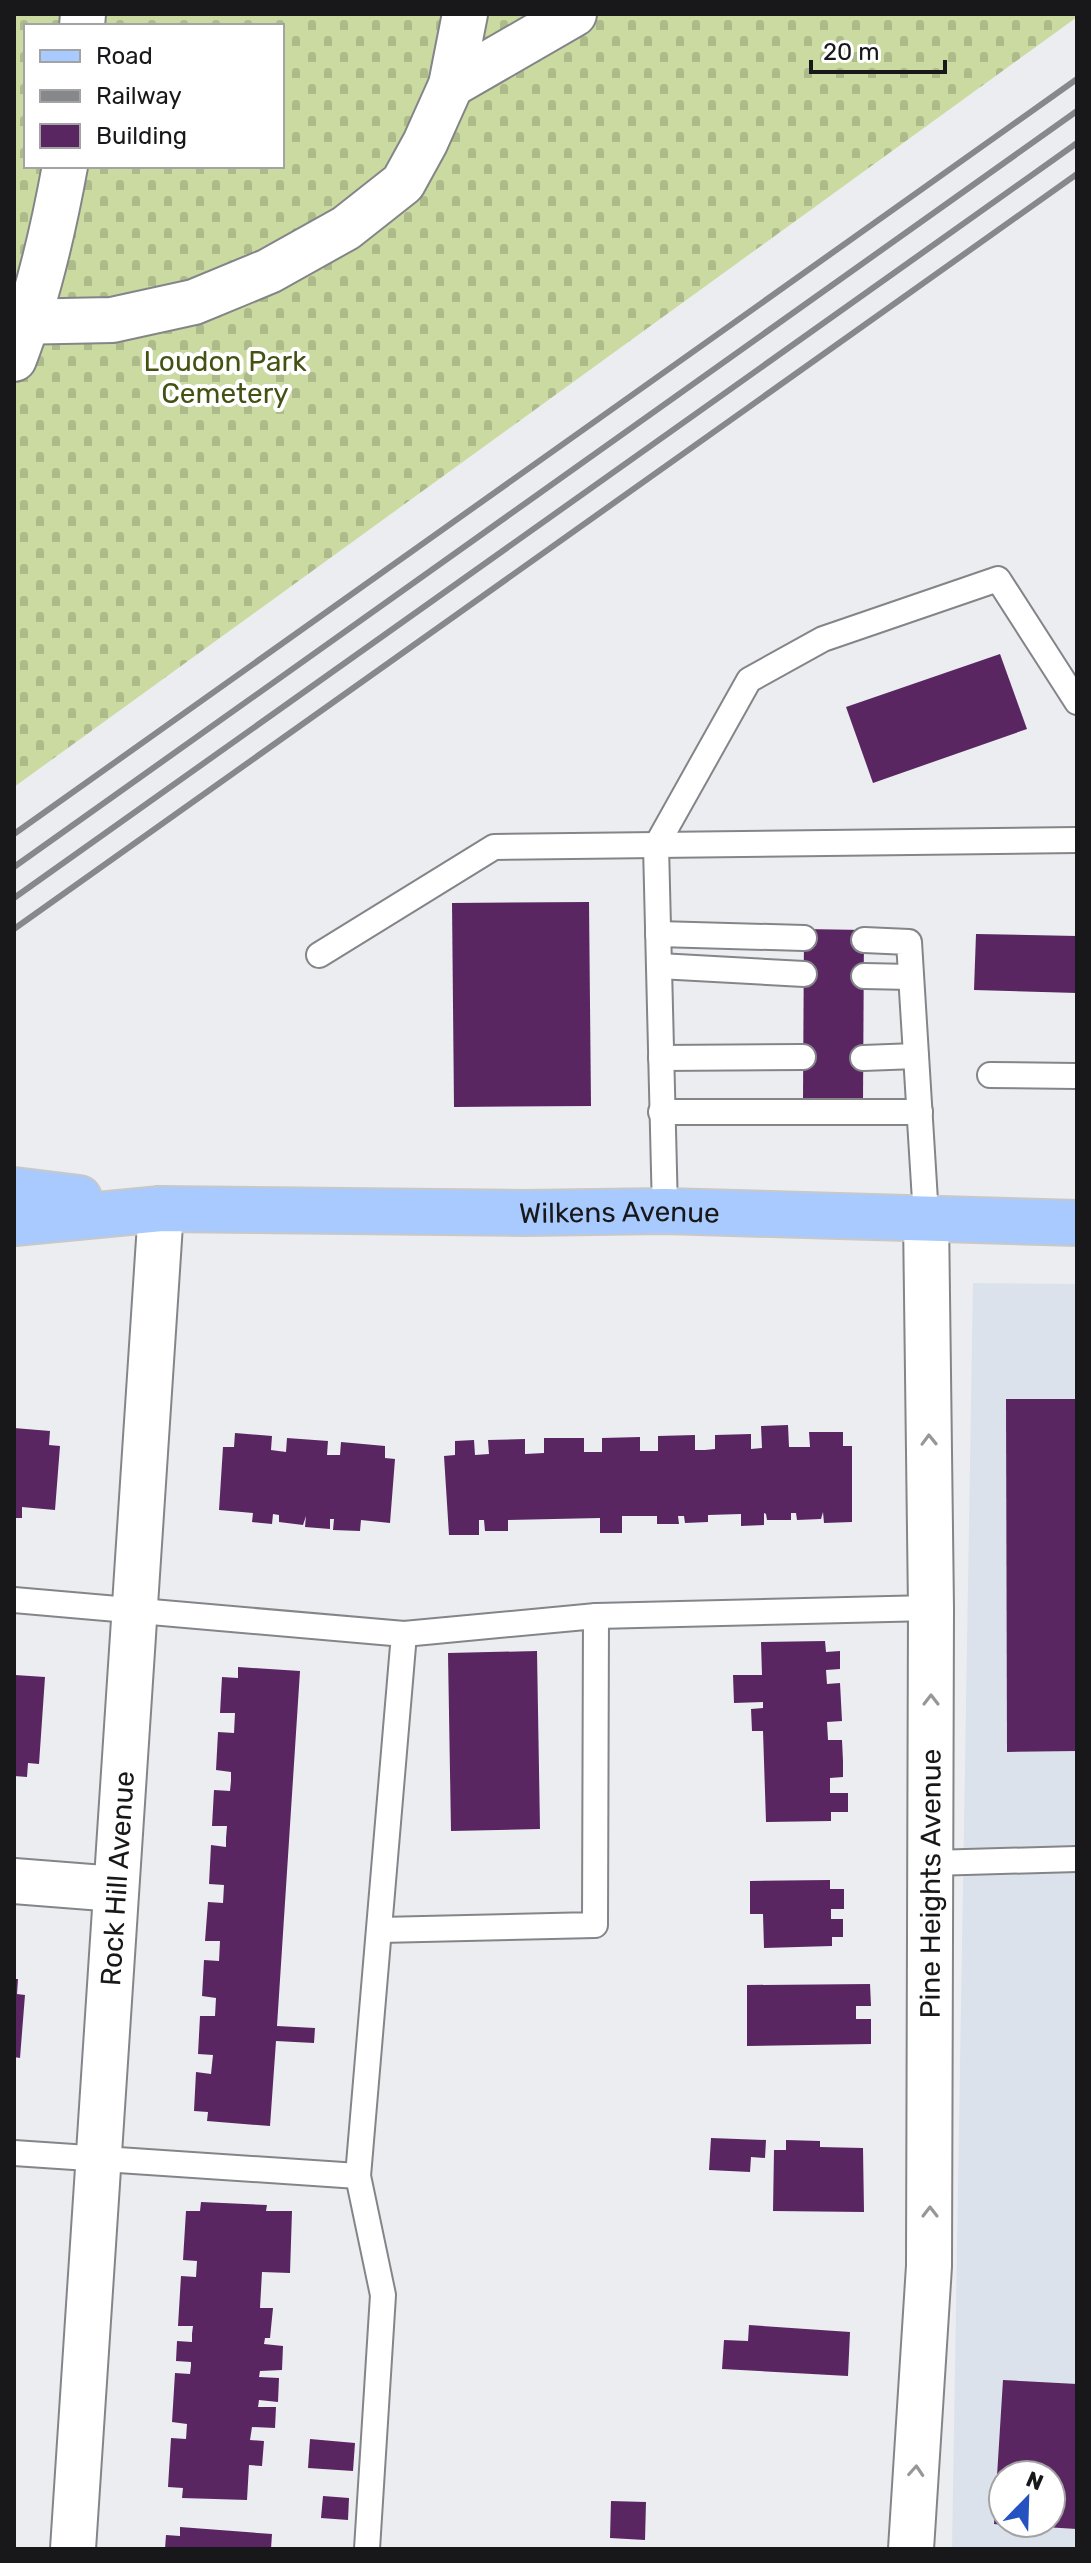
<svg xmlns="http://www.w3.org/2000/svg" width="1091" height="2563" font-family="Rubik,sans-serif">
  <style>
    .built { fill: #dbe2ec; fill-rule: evenodd }
    .cemetery { fill: url(#cemetery-stones); fill-rule: evenodd }
    .building { fill: #5a2662 }
    .lines { fill: none; stroke-linecap: round; stroke-linejoin: round }
    .lane-casing { stroke: #838588; stroke-width: 28 }
    .street-casing { stroke: #838588; stroke-width: 48 }
    .primary-casing { stroke: #c8c8c8; stroke-width: 48 }
    .lane { stroke: #fff; stroke-width: 24 }
    .street { stroke: #fff; stroke-width: 44 }
    .primary { stroke: #a8cafe; stroke-width: 44 }
    .rail { stroke: #87888b; stroke-width: 6 }
    .oneway { stroke: #979798 }
    .labels { text-anchor: middle; stroke-width: 8; stroke-linejoin: round; paint-order: stroke }
    .park-label { font-size: 28px; fill: #445113; stroke: #fff }
    .street-label { font-size: 28px; fill: #18181a; stroke: #fff }
  </style>
  <defs>
    <pattern id="cemetery-stones" width="16" height="16" patternUnits="userSpaceOnUse" patternTransform="scale(2)"><rect width="16" height="16" fill="#cadaa0"/><path d="M2 7V4a2 2 0 0 1 4 0v3zM10 15v-3a2 2 0 0 1 4 0v3z" fill="#adba89"/></pattern>
  </defs>
  <rect width="100%" height="100%" fill="#ebedf1"/>
  <!-- built -->
  <path class="built" d="M973,1283L1077,1284V2549H952ZM1003,2475H1051V2523H1003Z"/>
  <!-- cemetery -->
  <path class="cemetery" d="M14,14H1077V17L14,787ZM26,26H282V166H26Z"/>
  <!-- building -->
  <g class="building">
    <polygon points="1000,654 1027,729 873,783 846,707"/>
    <polygon points="589,902 591,1106 454,1107 452,903"/>
    <polygon points="804,929 864,930 863,1102 803,1101"/>
    <polygon points="976,934 1077,936 1077,993 974,990"/>
    <polygon points="1006,1399 1077,1399 1077,1751 1007,1752"/>
    <polygon points="788,1425 789,1447 810,1447 809,1432 843,1432 843,1446 852,1446 852,1522 824,1523 823,1512 821,1519 797,1520 796,1513 791,1513 791,1520 767,1520 766,1514 764,1513 764,1525 741,1526 741,1514 708,1515 708,1522 685,1523 684,1516 678,1516 679,1524 657,1524 657,1516 622,1516 622,1533 600,1533 600,1518 508,1520 508,1531 485,1531 484,1520 479,1520 479,1535 449,1535 444,1456 455,1455 455,1441 474,1440 475,1455 489,1454 488,1440 525,1439 525,1454 544,1453 544,1438 584,1438 584,1452 602,1452 602,1438 640,1437 640,1451 658,1451 658,1436 695,1435 695,1450 705,1450 715,1449 715,1435 751,1434 751,1449 762,1448 761,1426"/>
    <polygon points="14,1428 50,1431 49,1445 60,1446 55,1510 22,1507 22,1518 14,1518"/>
    <polygon points="235,1433 272,1436 271,1450 286,1452 287,1438 328,1441 327,1455 340,1455 341,1442 385,1446 385,1458 395,1459 390,1523 361,1520 360,1531 333,1530 334,1519 330,1519 330,1529 305,1527 306,1516 303,1525 279,1522 279,1515 273,1514 272,1524 252,1522 253,1513 219,1510 223,1447 234,1447"/>
    <polygon points="825,1641 826,1652 840,1651 840,1669 826,1670 827,1684 840,1683 842,1721 827,1722 828,1740 842,1740 843,1761 843,1777 830,1778 830,1793 848,1793 848,1812 831,1812 831,1821 766,1822 763,1731 752,1731 751,1709 763,1708 763,1702 734,1703 733,1675 762,1675 761,1642"/>
    <polygon points="537,1651 540,1829 451,1831 448,1653"/>
    <polygon points="238,1667 300,1671 277,2026 315,2028 314,2043 276,2041 270,2126 207,2121 208,2112 194,2111 196,2072 211,2074 213,2055 198,2054 200,2016 215,2016 216,1998 202,1996 204,1960 219,1961 220,1941 205,1941 208,1902 223,1903 224,1885 209,1884 211,1845 226,1847 226,1838 227,1826 212,1826 214,1790 230,1791 231,1781 231,1772 216,1770 218,1732 234,1733 235,1713 220,1713 222,1677 238,1678"/>
    <polygon points="15,1675 45,1677 39,1764 28,1763 27,1777 14,1776"/>
    <polygon points="830,1880 830,1889 844,1889 844,1909 831,1909 831,1919 843,1919 843,1937 832,1937 832,1946 764,1948 763,1914 750,1914 750,1881"/>
    <polygon points="14,1979 18,1979 17,1994 25,1995 20,2058 14,2057"/>
    <polygon points="870,1984 871,2006 856,2006 856,2019 871,2019 871,2044 747,2046 747,1985"/>
    <polygon points="711,2138 766,2140 765,2158 751,2157 750,2172 709,2170"/>
    <polygon points="786,2140 820,2141 820,2147 863,2148 864,2212 773,2211 774,2150 786,2150"/>
    <polygon points="201,2202 267,2205 266,2211 292,2211 290,2273 262,2272 260,2308 273,2308 270,2338 265,2338 264,2344 283,2346 282,2370 260,2371 259,2377 279,2378 278,2402 259,2400 258,2407 276,2407 275,2428 252,2427 250,2440 264,2441 262,2466 249,2465 247,2500 182,2498 183,2488 168,2487 171,2438 186,2439 187,2424 172,2422 175,2373 190,2374 191,2366 191,2362 176,2361 177,2341 192,2342 192,2334 193,2326 178,2326 181,2276 196,2277 197,2261 183,2260 186,2211 200,2211"/>
    <polygon points="749,2325 850,2332 848,2376 722,2369 724,2340 748,2341"/>
    <polygon points="1003,2380 1077,2384 1077,2529 1013,2525 1013,2523 1051,2523 1051,2475 1003,2475 1003,2525 994,2524"/>
    <polygon points="310,2439 355,2443 353,2471 308,2468"/>
    <polygon points="323,2496 349,2498 348,2520 321,2518"/>
    <polygon points="611,2501 646,2502 645,2540 610,2538"/>
    <polygon points="180,2527 272,2534 271,2549 165,2549 166,2535 180,2536"/>
  </g>
  <g class="lines">
    <defs>
      <g id="lane">
        <polyline points="658,934 804,938"/>
        <polyline points="864,940 909,942 926,1217"/>
        <polyline points="319,955 494,847 1077,840"/>
        <polyline points="659,966 804,974"/>
        <polyline points="864,976 911,977"/>
        <polyline points="661,1058 803,1057"/>
        <polyline points="863,1058 916,1056"/>
        <polyline points="990,1075 1077,1076"/>
        <polyline points="661,1112 920,1112"/>
        <polyline points="665,1211 656,846 749,680 823,639 998,579 1077,702"/>
        <polyline points="14,1600 404,1634 596,1616 931,1608"/>
        <polyline points="931,1863 1077,1859"/>
        <polyline points="380,1930 595,1925 596,1616"/>
        <polyline points="14,2153 358,2176"/>
        <polyline points="367,2549 383,2295 358,2176 404,1634"/>
      </g>
      <g id="street">
        <polyline points="82,26 83,14"/>
        <polyline points="451,85 574,14"/>
        <polyline points="14,322 112,320 194,302 269,271 346,228 403,183 425,143 451,85 465,14"/>
        <path d="M14,359C38,297 53,232 65,166"/>
        <polyline points="14,1881 116,1889"/>
        <path id="s1" d="M73,2549L161,1209"/>
        <path id="s2" d="M911,2549L929,2266L931,1608L926,1217"/>
      </g>
      <g id="primary">
        <polyline points="14,1190 79,1198"/>
        <path id="s3" d="M14,1223L161,1209L525,1213L665,1211L1077,1223"/>
      </g>
    </defs>
    <!-- lane casing -->
    <use href="#lane" class="lane-casing"/>
    <!-- street casing -->
    <use href="#street" class="street-casing"/>
    <!-- primary casing -->
    <use href="#primary" class="primary-casing"/>
    <!-- lane -->
    <use href="#lane" class="lane"/>
    <!-- street -->
    <use href="#street" class="street"/>
    <!-- primary -->
    <use href="#primary" class="primary"/>
    <!-- rail -->
    <g class="rail">
      <polyline points="14,834 1077,79"/>
      <polyline points="14,867 1077,111"/>
      <polyline points="14,898 1077,143"/>
      <polyline points="14,929 1077,174"/>
    </g>
  </g>
  <!-- one-way arrows -->
  <defs><path id="oneway-chevron" d="M-2-3.5L2.5 0L-2 3.5" fill="none" stroke-width="1.6" stroke-linecap="round" stroke-linejoin="round" transform="scale(2)"/></defs>
  <g class="oneway">
    <use href="#oneway-chevron" transform="translate(929 1440) rotate(-91)"/>
    <use href="#oneway-chevron" transform="translate(931 1700) rotate(-90)"/>
    <use href="#oneway-chevron" transform="translate(930 2212) rotate(-90)"/>
    <use href="#oneway-chevron" transform="translate(916 2471) rotate(-86)"/>
  </g>
  <g class="labels">
    <!-- park labels -->
    <g class="park-label">
      <text x="225" y="371">Loudon Park<tspan x="225" dy="32">Cemetery</tspan></text>
    </g>
    <!-- street labels -->
    <g class="street-label">
      <text dy="10" stroke="none"><textPath href="#s3" startOffset="606">Wilkens Avenue</textPath></text>
      <text dy="10" stroke="none"><textPath href="#s1" startOffset="672">Rock Hill Avenue</textPath></text>
      <text dy="10" stroke="none"><textPath href="#s2" startOffset="666">Pine Heights Avenue</textPath></text>
    </g>
  </g>
  <!-- border -->
  <rect width="1091" height="2563" fill="none" stroke="#18181a" stroke-width="32"/>
  <!-- legend -->
  <rect x="24" y="24" width="260" height="144" fill="#ffffff" stroke="#a3a3a3" stroke-width="2"/>
  <rect x="40" y="50" width="40" height="12" fill="#a8cafe" stroke="#a3a3a3" stroke-width="2"/>
  <text x="96" y="64" font-size="24" fill="#18181a">Road</text>
  <rect x="40" y="90" width="40" height="12" fill="#87888b" stroke="#a3a3a3" stroke-width="2"/>
  <text x="96" y="104" font-size="24" fill="#18181a">Railway</text>
  <rect x="40" y="124" width="40" height="24" fill="#5a2662" stroke="#a3a3a3" stroke-width="2"/>
  <text x="96" y="144" font-size="24" fill="#18181a">Building</text>
  <!-- north arrow -->
  <g transform="translate(1027 2499) rotate(23)"><circle r="38" fill="#ffffff" stroke="#a3a3a3" stroke-width="2"/>
  <path d="M0-6L14 30L0 20L-14 30Z" fill="#2452c0"/>
  <text y="-12" font-size="22" font-weight="bold" text-anchor="middle" fill="#18181a">N</text>
  </g>
  <!-- scale -->
  <path d="M811 60v12h134v-12" fill="none" stroke="#18181a" stroke-width="4"/>
  <text x="823" y="60" font-size="24" fill="#18181a" stroke="#ffffff" stroke-width="6" paint-order="stroke">20 m</text>
</svg>
